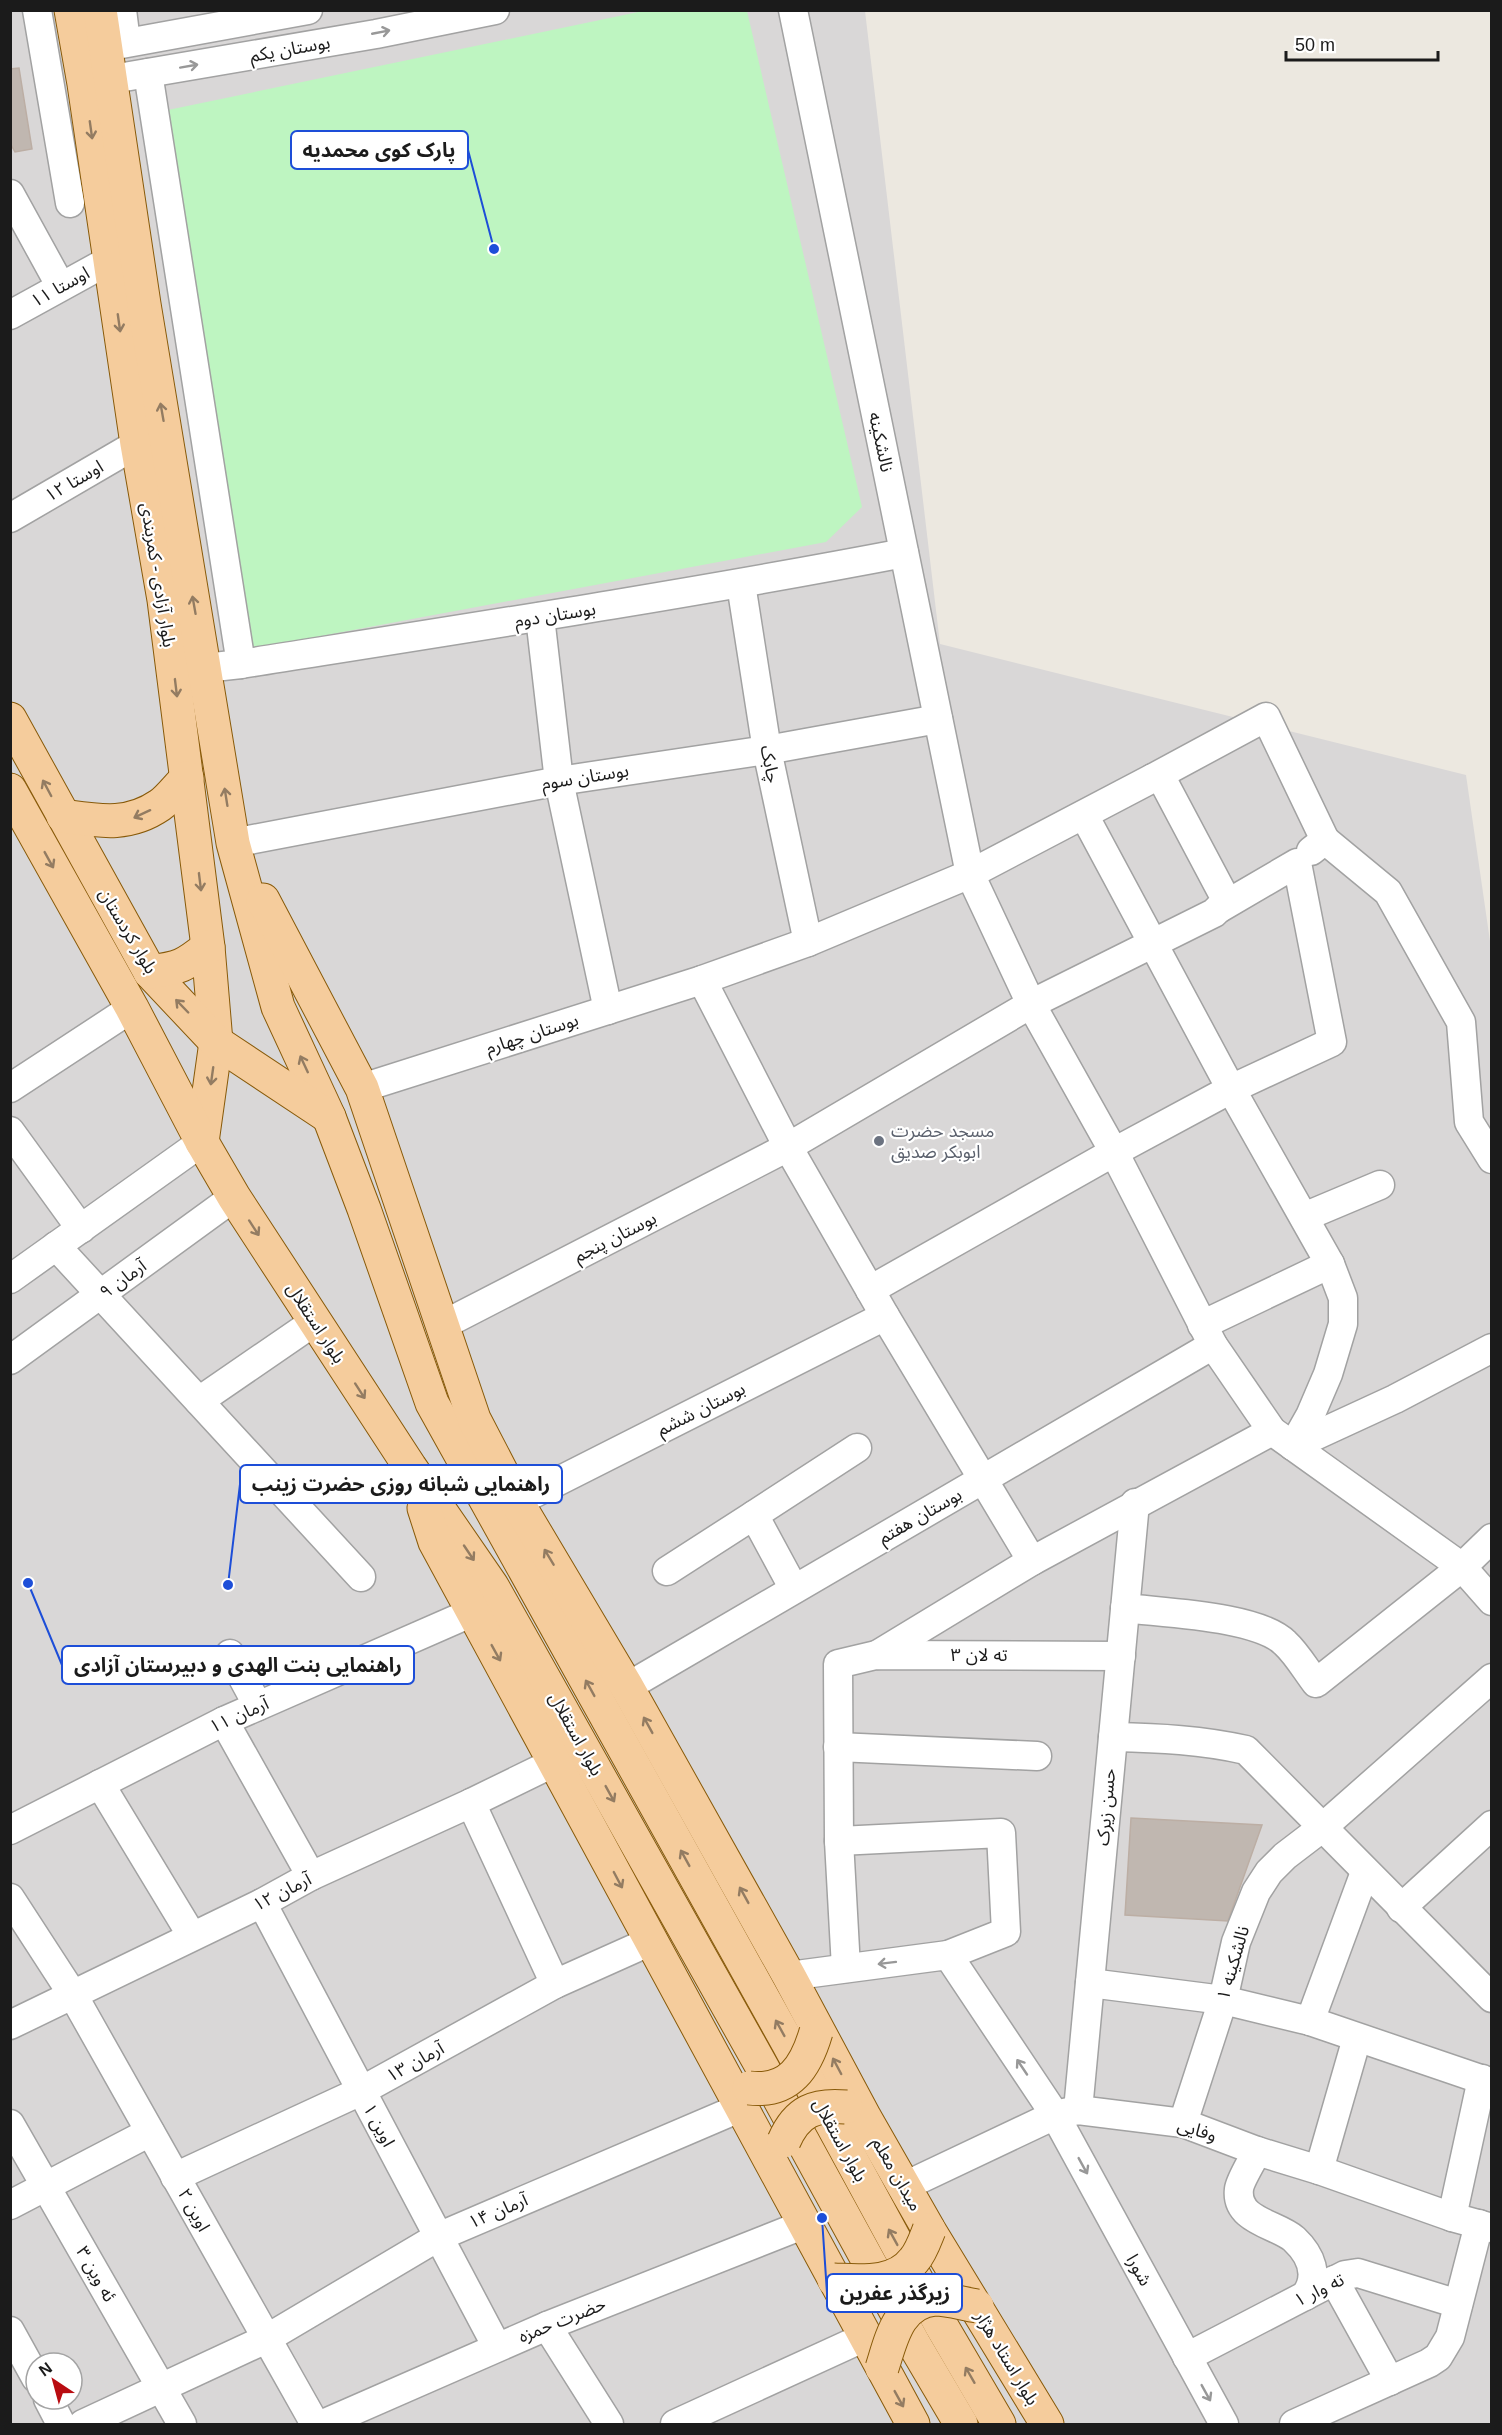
<svg xmlns="http://www.w3.org/2000/svg" width="1502" height="2435" font-family="Arial,'Noto Sans Arabic',sans-serif">
  <style>
    .residential { fill: #d9d7d7; fill-rule: evenodd }
    .park { fill: #bef5c1 }
    .building { fill: #c0b7b0; stroke: #bcaea4; stroke-width: 1.5 }
    .lines { fill: none; stroke-linecap: round; stroke-linejoin: round }
    .minor-casing { stroke: #a2a2a2; stroke-width: 31 }
    .major-casing { stroke: #885a09; stroke-width: 35 }
    .minor { stroke: #fff; stroke-width: 28 }
    .major { stroke: #f5cc9c; stroke-width: 33 }
    .major-bridge-casing { stroke: #885a09; stroke-width: 35; stroke-linecap: butt }
    .major-bridge { stroke: #f5cc9c; stroke-width: 33 }
    .oneway { stroke: #989898 }
    .oneway2 { stroke: #937c62 }
    .worship-dot { fill: #6b7280; stroke: #fff; stroke-width: 2 }
    .labels { text-anchor: middle; stroke-width: 4.5; stroke-linejoin: round; paint-order: stroke }
    .street-label { font-size: 18px; fill: #1b1b1b; stroke: #fff }
    .worship-label { font-size: 18px; fill: #5b616d; stroke: #fff; text-anchor: start }
    .leader { fill: none; stroke: #1d4ed8; stroke-width: 2 }
    .callout-dot { fill: #1d4ed8; stroke: #fff; stroke-width: 2 }
    .callout { fill: #fff; stroke: #1d4ed8; stroke-width: 2 }
    .callout-label { font-size: 20px; text-anchor: middle; font-weight: bold; fill: #1b1b1b }
  </style>
  <rect width="100%" height="100%" fill="#ece8e0"/>
  <!-- residential -->
  <path class="residential" d="M11,11H865L940,644L1466,775L1492,955L1491,2424H11ZM36,2363H72V2399H36Z"/>
  <!-- park -->
  <polygon class="park" points="643,11 747,11 862,507 826,542 251,649 163,111"/>
  <!-- building -->
  <g class="building">
    <polygon points="19,68 32,149 15,152 10,143 10,69"/>
    <polygon points="1131,1818 1262,1825 1228,1921 1125,1915"/>
  </g>
  <g class="lines">
    <defs>
      <g id="minor">
        <polyline points="37,10 70,203"/>
        <polyline points="122,10 126,42"/>
        <polyline points="793,10 970,874 1031,1004 1114,1152 1213,1345 1272,1431 1462,1567 1492,1601"/>
        <polyline points="83,51 308,10"/>
        <polyline points="148,73 241,664"/>
        <polyline points="89,83 376,34 495,10"/>
        <polyline points="10,194 60,285"/>
        <polyline points="10,315 110,260"/>
        <polyline points="10,518 137,444"/>
        <polyline points="741,584 767,750 808,942"/>
        <polyline points="540,617 559,781 608,1010"/>
        <path d="M205,668L241,664C462,629 684,595 904,553"/>
        <polyline points="1153,778 1266,717 1325,840 1311,851"/>
        <polyline points="1084,815 1231,1089 1330,1264 1343,1298 1343,1324 1328,1374 1310,1416 1293,1446"/>
        <polyline points="1325,840 1388,892 1461,1022 1469,1122 1492,1159"/>
        <polyline points="233,843 559,781 767,750 938,719"/>
        <polyline points="702,980 788,1147 885,1316 1032,1561"/>
        <polyline points="10,1088 132,1008"/>
        <polyline points="362,1088 702,980 808,942 970,874 1153,778 1162,779 1223,894 1224,903 1214,913 1031,1004 788,1147 441,1326"/>
        <polyline points="10,1131 81,1229"/>
        <polyline points="1304,1217 1380,1185"/>
        <polyline points="56,1246 361,1577"/>
        <polyline points="10,1279 202,1142"/>
        <polyline points="870,1290 1114,1152 1231,1089 1332,1042 1297,863 1220,908"/>
        <polyline points="1202,1325 1330,1264"/>
        <polyline points="10,1360 234,1197"/>
        <polyline points="199,1401 314,1322"/>
        <polyline points="1293,1446 1395,1399 1492,1348"/>
        <polyline points="517,1502 885,1316"/>
        <polyline points="754,1515 857,1448"/>
        <polyline points="667,1571 754,1515 794,1589"/>
        <path d="M1125,1608C1165,1613 1258,1616 1285,1643C1297,1654 1306,1670 1316,1683L1462,1567L1492,1538"/>
        <polyline points="230,1654 258,1706"/>
        <polyline points="877,1655 1032,1561 1272,1431"/>
        <polyline points="627,1687 1213,1345"/>
        <polyline points="224,1721 311,1876"/>
        <path d="M1113,1737C1159,1738 1202,1740 1246,1750L1492,1998"/>
        <polyline points="838,1747 1037,1756"/>
        <polyline points="100,1784 192,1936"/>
        <polyline points="471,1803 555,1984"/>
        <polyline points="10,1830 224,1721 473,1612"/>
        <polyline points="839,1841 1001,1833 1006,1932 948,1955"/>
        <polyline points="10,1898 73,1995 315,2424"/>
        <polyline points="262,1903 497,2347"/>
        <polyline points="1401,1908 1492,1825"/>
        <polyline points="846,1968 839,1841 838,1664 876,1655 1121,1656"/>
        <polyline points="789,1976 948,1955 1055,2115 1224,2424"/>
        <polyline points="1090,1983 1223,2000 1310,2021 1492,2083"/>
        <polyline points="1310,2021 1365,1872"/>
        <polyline points="10,2025 262,1903 311,1876 471,1803 555,1762"/>
        <polyline points="1078,2110 1135,1503"/>
        <polyline points="1183,2123 1223,2000 1236,1942 1256,1892 1269,1872 1285,1856 1323,1827 1492,1678"/>
        <polyline points="10,2124 182,2424"/>
        <path d="M1257,2151C1253,2160 1240,2180 1239,2189C1235,2221 1277,2224 1294,2239C1311,2255 1320,2276 1305,2296"/>
        <polyline points="1319,2170 1357,2038"/>
        <polyline points="175,2177 361,2091 555,1984 651,1941"/>
        <polyline points="905,2186 1055,2115 1078,2110 1183,2123 1257,2151 1319,2170 1452,2217 1492,2228"/>
        <polyline points="10,2205 150,2132"/>
        <polyline points="1452,2217 1482,2079"/>
        <polyline points="1334,2280 1390,2381"/>
        <polyline points="547,2326 609,2424"/>
        <polyline points="10,2331 36,2378"/>
        <polyline points="1187,2357 1345,2275 1358,2273 1458,2304"/>
        <polyline points="48,2399 61,2424"/>
        <polyline points="83,2424 266,2339 438,2237 742,2107"/>
        <polyline points="323,2424 547,2326 805,2224"/>
        <polyline points="675,2424 865,2337"/>
        <polyline points="1294,2424 1429,2363 1438,2357 1450,2337 1479,2224"/>
      </g>
      <g id="major">
        <polyline points="71,10 84,84 137,444 164,600 208,947 216,1042 202,1142"/>
        <polyline points="100,10 144,304 233,843 278,1007 329,1117 364,1209 432,1403 788,2043 941,2325 999,2424"/>
        <polyline points="10,719 150,972 216,1042 329,1117"/>
        <polyline points="10,790 132,1008 202,1142 234,1197 410,1467 492,1586 761,2065 915,2346 961,2424"/>
        <path d="M63,816C99,821 128,827 160,805C170,798 178,786 187,778"/>
        <polyline points="263,900 362,1088 474,1419 517,1502 627,1687 789,1976 865,2118 929,2230 1047,2424"/>
        <path d="M150,972C180,968 184,966 208,947"/>
        <polyline points="424,1508 435,1542 913,2424"/>
      </g>
    </defs>
    <!-- minor casing -->
    <use href="#minor" class="minor-casing"/>
    <!-- major casing -->
    <use href="#major" class="major-casing"/>
    <!-- minor -->
    <use href="#minor" class="minor"/>
    <!-- major -->
    <use href="#major" class="major"/>
    <defs>
      <g id="major-bridge">
        <path d="M749,2088C790,2093 806,2066 816,2032"/>
        <path d="M784,2141C797,2111 815,2104 846,2107"/>
        <path d="M834,2280C862,2281 895,2285 914,2260C921,2252 925,2240 929,2230"/>
        <path d="M882,2368C891,2340 898,2302 935,2299C948,2299 964,2304 977,2306"/>
      </g>
    </defs>
    <!-- major-bridge casing -->
    <use href="#major-bridge" class="major-bridge-casing"/>
    <!-- major-bridge -->
    <use href="#major-bridge" class="major-bridge"/>
  </g>
  <!-- one-way arrows -->
  <defs><path id="oneway-shaft" d="M-6 0H5M1.5-3L5.5 0L1.5 3" fill="none" stroke-width="1.6" stroke-linecap="round" stroke-linejoin="round" transform="scale(1.5)"/></defs>
  <g class="oneway">
    <use href="#oneway-shaft" transform="translate(381 32) rotate(-11)"/>
    <use href="#oneway-shaft" transform="translate(189 66) rotate(-10)"/>
    <use href="#oneway-shaft" transform="translate(887 1963) rotate(173)"/>
    <use href="#oneway-shaft" transform="translate(1022 2067) rotate(-124)"/>
    <use href="#oneway-shaft" transform="translate(1083 2166) rotate(61)"/>
    <use href="#oneway-shaft" transform="translate(1206 2393) rotate(61)"/>
  </g>
  <g class="oneway2">
    <use href="#oneway-shaft" transform="translate(91 130) rotate(82)"/>
    <use href="#oneway-shaft" transform="translate(119 323) rotate(82)"/>
    <use href="#oneway-shaft" transform="translate(162 412) rotate(-100)"/>
    <use href="#oneway-shaft" transform="translate(194 605) rotate(-100)"/>
    <use href="#oneway-shaft" transform="translate(176 688) rotate(83)"/>
    <use href="#oneway-shaft" transform="translate(47 788) rotate(-118)"/>
    <use href="#oneway-shaft" transform="translate(226 797) rotate(-99)"/>
    <use href="#oneway-shaft" transform="translate(142 814) rotate(155)"/>
    <use href="#oneway-shaft" transform="translate(49 860) rotate(61)"/>
    <use href="#oneway-shaft" transform="translate(200 882) rotate(83)"/>
    <use href="#oneway-shaft" transform="translate(182 1006) rotate(-134)"/>
    <use href="#oneway-shaft" transform="translate(304 1064) rotate(-115)"/>
    <use href="#oneway-shaft" transform="translate(212 1076) rotate(98)"/>
    <use href="#oneway-shaft" transform="translate(254 1228) rotate(57)"/>
    <use href="#oneway-shaft" transform="translate(360 1391) rotate(57)"/>
    <use href="#oneway-shaft" transform="translate(469 1553) rotate(56)"/>
    <use href="#oneway-shaft" transform="translate(549 1557) rotate(-121)"/>
    <use href="#oneway-shaft" transform="translate(496 1653) rotate(61)"/>
    <use href="#oneway-shaft" transform="translate(590 1688) rotate(-119)"/>
    <use href="#oneway-shaft" transform="translate(648 1725) rotate(-119)"/>
    <use href="#oneway-shaft" transform="translate(610 1794) rotate(61)"/>
    <use href="#oneway-shaft" transform="translate(685 1858) rotate(-119)"/>
    <use href="#oneway-shaft" transform="translate(618 1880) rotate(62)"/>
    <use href="#oneway-shaft" transform="translate(744 1895) rotate(-119)"/>
    <use href="#oneway-shaft" transform="translate(780 2028) rotate(-119)"/>
    <use href="#oneway-shaft" transform="translate(837 2066) rotate(-118)"/>
    <use href="#oneway-shaft" transform="translate(893 2237) rotate(-119)"/>
    <use href="#oneway-shaft" transform="translate(970 2375) rotate(-120)"/>
    <use href="#oneway-shaft" transform="translate(899 2399) rotate(61)"/>
  </g>
  <!-- markers -->
  <circle class="worship-dot" cx="879" cy="1141" r="6"/>
  <g class="labels">
    <!-- street labels -->
    <g class="street-label">
      <text transform="translate(290 49) rotate(-10)" y="6">بوستان یکم</text>
      <text transform="translate(60 287) rotate(-29)" y="6">اوستا ۱۱</text>
      <text transform="translate(881 442) rotate(78)" y="6">نالشکینه</text>
      <text transform="translate(74 481) rotate(-30)" y="6">اوستا ۱۲</text>
      <text transform="translate(158 575) rotate(81)" y="6">بلوار آزادی - کمربندی</text>
      <text transform="translate(555 615) rotate(-9)" y="6">بوستان دوم</text>
      <text transform="translate(770 764) rotate(79)" y="6">چابک</text>
      <text transform="translate(585 777) rotate(-9)" y="6">بوستان سوم</text>
      <text transform="translate(128 931) rotate(59)" y="6">بلوار کردستان</text>
      <text transform="translate(532 1034) rotate(-18)" y="6">بوستان چهارم</text>
      <text transform="translate(615 1237) rotate(-27)" y="6">بوستان پنجم</text>
      <text transform="translate(123 1279) rotate(-36)" y="6">آرمان ۹</text>
      <text transform="translate(316 1323) rotate(57)" y="6">بلوار استقلال</text>
      <text transform="translate(701 1409) rotate(-27)" y="6">بوستان ششم</text>
      <text transform="translate(920 1516) rotate(-30)" y="6">بوستان هفتم</text>
      <text x="979" y="1661">ته لان ۳</text>
      <text transform="translate(239 1715) rotate(-24)" y="6">آرمان ۱۱</text>
      <text transform="translate(576 1734) rotate(61)" y="6">بلوار استقلال</text>
      <text transform="translate(1106 1807) rotate(-85)" y="6">حسن زیرک</text>
      <text transform="translate(282 1892) rotate(-27)" y="6">آرمان ۱۲</text>
      <text transform="translate(1233 1963) rotate(-74)" y="6">نالشکینه ۱</text>
      <text transform="translate(415 2062) rotate(-29)" y="6">آرمان ۱۳</text>
      <text transform="translate(379 2125) rotate(62)" y="6">اوین ۱</text>
      <text transform="translate(1197 2130) rotate(17)" y="6">وفایی</text>
      <text transform="translate(840 2140) rotate(61)" y="6">بلوار استقلال</text>
      <text transform="translate(897 2174) rotate(60)" y="6">میدان معلم</text>
      <text transform="translate(194 2210) rotate(61)" y="6">اوین ۲</text>
      <text transform="translate(498 2211) rotate(-23)" y="6">آرمان ۱۴</text>
      <text transform="translate(1139 2270) rotate(61)" y="6">شورا</text>
      <text transform="translate(96 2274) rotate(60)" y="6">ئه وین ۳</text>
      <text transform="translate(1319 2290) rotate(-26)" y="6">ته وار ۱</text>
      <text transform="translate(562 2320) rotate(-22)" y="6">حضرت حمزه</text>
      <text transform="translate(1007 2358) rotate(59)" y="6">بلوار استاد هژار</text>
    </g>
    <!-- worship labels -->
    <g class="worship-label">
      <text x="891" y="1137">مسجد حضرت<tspan x="891" dy="21">ابوبکر صدیق</tspan></text>
    </g>
  </g>
  <!-- callouts -->
  <path class="leader" d="M494 249L468 150M228 1585L240 1484M28 1583L62 1665M822 2218L827 2293"/>
  <g class="callout-dot">
    <circle cx="494" cy="249" r="6"/>
    <circle cx="228" cy="1585" r="6"/>
    <circle cx="28" cy="1583" r="6"/>
    <circle cx="822" cy="2218" r="6"/>
  </g>
  <g class="callout">
    <rect x="291" y="131" width="177" height="38" rx="6"/>
    <rect x="240" y="1465" width="322" height="38" rx="6"/>
    <rect x="62" y="1646" width="352" height="38" rx="6"/>
    <rect x="827" y="2274" width="135" height="38" rx="6"/>
  </g>
  <g class="callout-label">
    <text x="379" y="157">پارک کوی محمدیه</text>
    <text x="401" y="1491">راهنمایی شبانه روزی حضرت زینب</text>
    <text x="238" y="1672">راهنمایی بنت الهدی و دبیرستان آزادی</text>
    <text x="895" y="2300">زیرگذر عفرین</text>
  </g>
  <!-- border -->
  <rect width="1502" height="2435" fill="none" stroke="#1b1b1b" stroke-width="24"/>
  <!-- north arrow -->
  <g transform="translate(54 2381) rotate(324)"><circle r="28" fill="#ffffff" stroke="#a4a4a4" stroke-width="1.5"/>
  <path d="M0-4.5L10 22L0 15L-10 22Z" fill="#b90c11"/>
  <text y="-9" font-size="16" font-weight="bold" text-anchor="middle" fill="#1b1b1b">N</text>
  </g>
  <!-- scale -->
  <path d="M1286 51v9h152v-9" fill="none" stroke="#1b1b1b" stroke-width="3"/>
  <text x="1295" y="51" font-size="18" fill="#1b1b1b" stroke="#ffffff" stroke-width="4.5" paint-order="stroke">50 m</text>
</svg>
